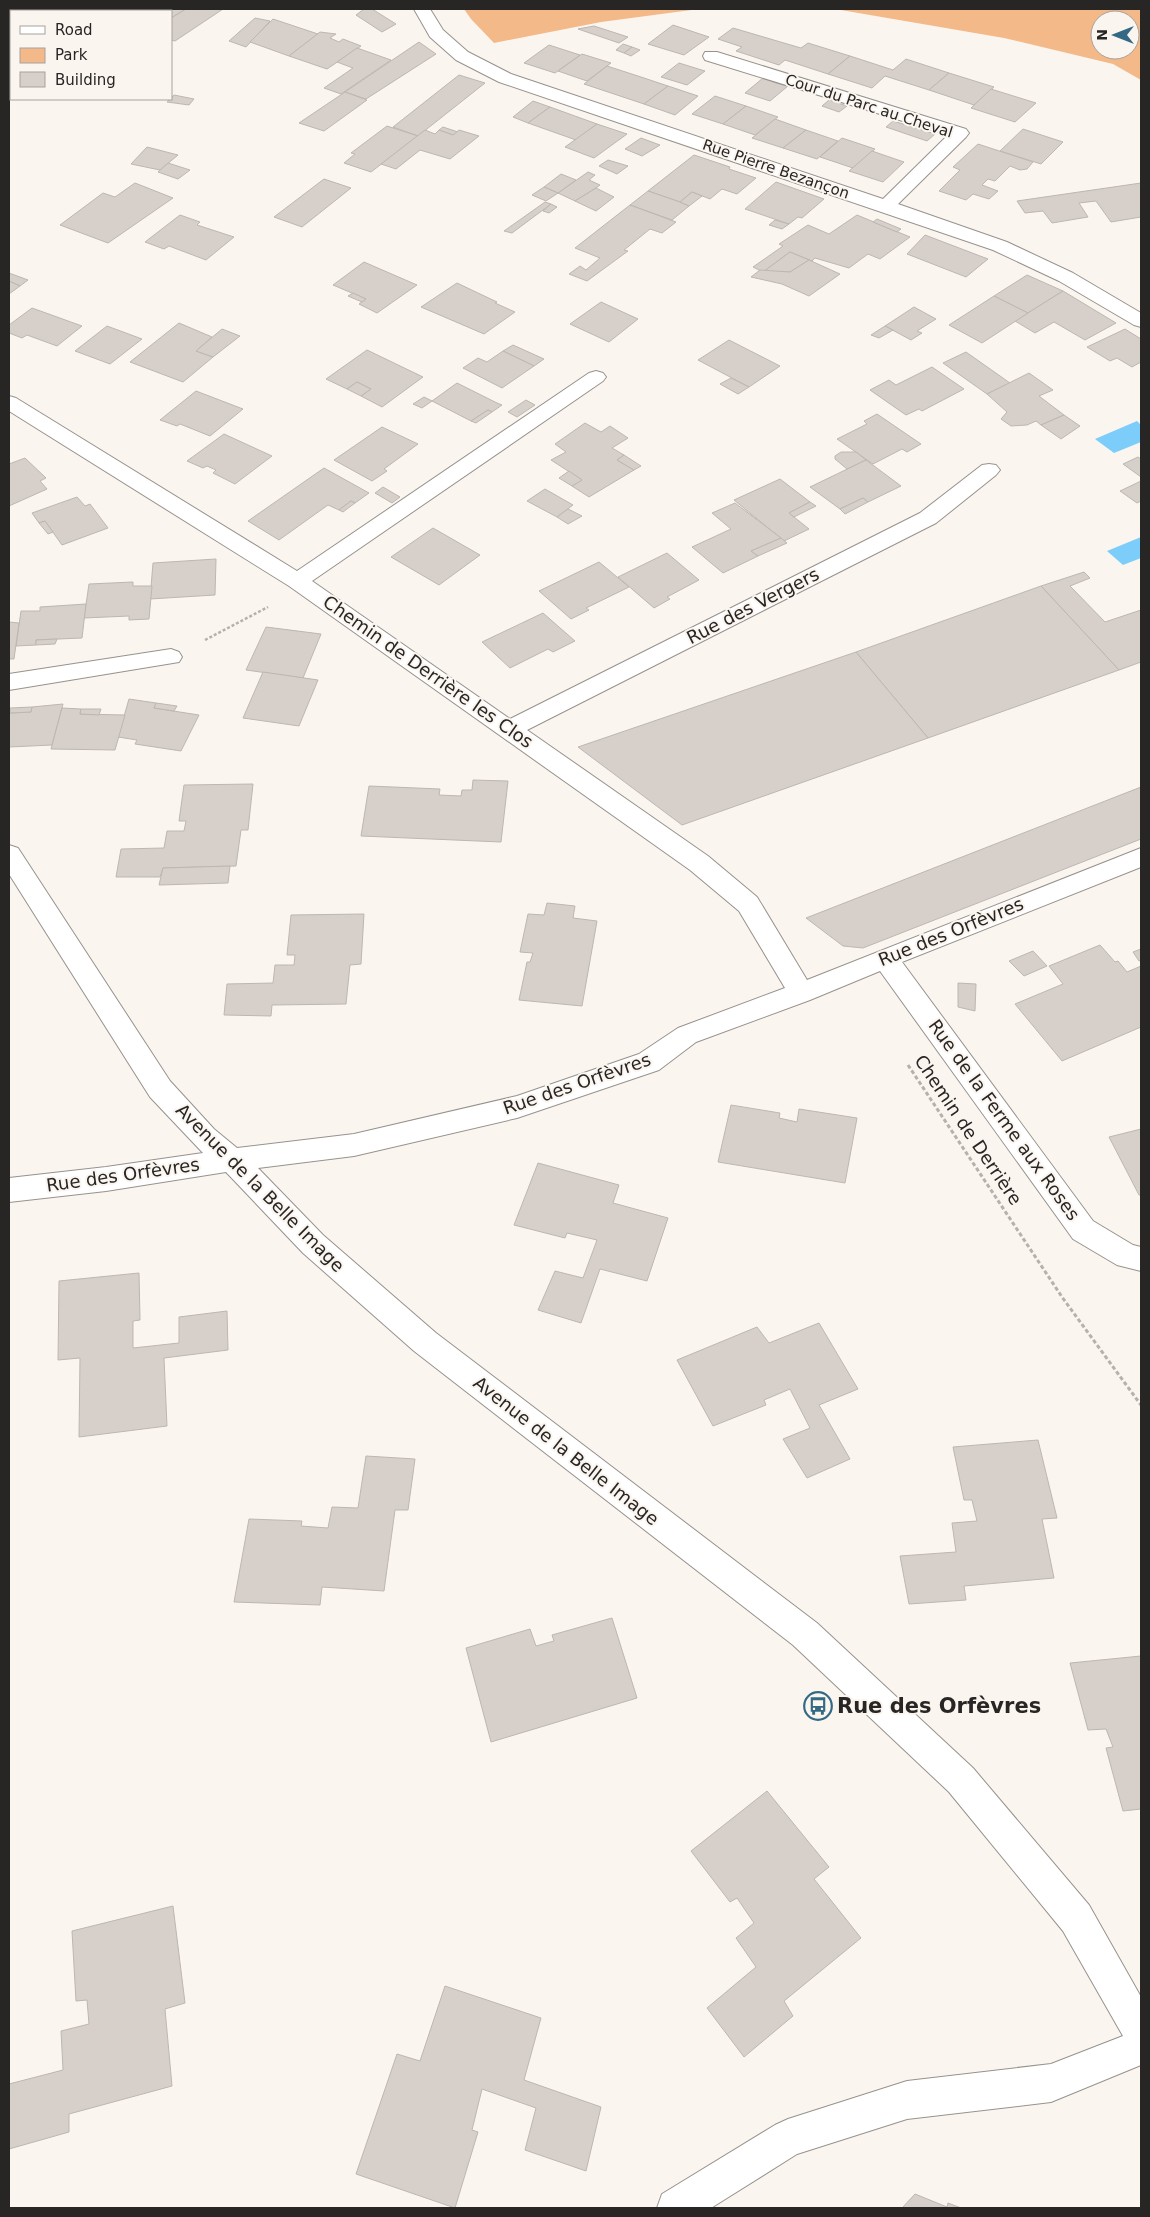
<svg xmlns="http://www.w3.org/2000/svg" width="1150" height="2217" font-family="'DejaVu Sans',sans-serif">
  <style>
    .green { fill: #f3b988; fill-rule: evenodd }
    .water { fill: #7ccdf9 }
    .building { fill: #d6cfca; stroke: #bdb7b2 }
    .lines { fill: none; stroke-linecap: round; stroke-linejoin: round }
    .minor-casing { stroke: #98928d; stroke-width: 2 }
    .path-far1 { stroke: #b5b1ac; stroke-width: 2.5; stroke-dasharray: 3 2; stroke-linecap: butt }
    .path { stroke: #b5b1ac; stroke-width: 3; stroke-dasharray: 4 2.5; stroke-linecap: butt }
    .minor { fill: #fff; fill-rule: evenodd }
    .labels { text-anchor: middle; stroke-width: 4; stroke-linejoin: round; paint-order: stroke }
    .far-street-label { font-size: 15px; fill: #282624; stroke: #fbf5f0 }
    .street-label { font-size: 18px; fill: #282624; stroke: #fbf5f0 }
    .near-poi-label { font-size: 21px; font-weight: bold; fill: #282624; stroke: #fbf5f0; text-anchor: start }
  </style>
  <rect width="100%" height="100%" fill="#fbf5f0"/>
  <!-- green -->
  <g class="green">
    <polygon points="464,9 699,9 601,22 494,43 471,19"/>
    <path d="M835,9H1141V80L1113,64L1004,38ZM1100,20H1130V50H1100Z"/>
  </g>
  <!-- water -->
  <g class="water">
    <polygon points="1137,421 1141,425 1141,442 1114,453 1095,439"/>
    <polygon points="1141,537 1141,558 1123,565 1107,551"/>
  </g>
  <!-- building -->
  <g class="building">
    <polygon points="78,9 105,9 109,11 82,11"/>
    <polygon points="167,9 186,9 171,18 171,11 163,11"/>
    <polygon points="186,9 223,9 175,41 171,40 171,18"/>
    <polygon points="364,9 372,9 396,24 382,32 356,15"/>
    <polygon points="255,18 270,21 246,47 229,41"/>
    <polygon points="273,19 318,34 289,56 250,42"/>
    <polygon points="673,25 709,37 684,55 648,44"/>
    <polygon points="594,26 628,37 619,43 578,29"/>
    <polygon points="733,28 801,48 808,43 850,56 828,74 785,60 779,65 736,51 742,47 718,39"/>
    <polygon points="320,32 336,34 330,38 339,42 343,39 361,46 327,69 289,56"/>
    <polygon points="419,42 436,54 366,99 345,92"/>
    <polygon points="623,44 632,47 624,53 616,50"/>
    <polygon points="549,45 580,55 555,73 524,63"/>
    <polygon points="632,47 640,50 631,56 624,53"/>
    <polygon points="357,48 391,60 341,94 324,88 353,68 337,62"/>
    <polygon points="582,54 611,63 587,81 558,71"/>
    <polygon points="850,56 893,70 906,59 949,73 929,90 885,76 872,88 828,74"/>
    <polygon points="679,63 705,71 687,85 661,77"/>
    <polygon points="607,66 638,76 668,86 644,104 584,84"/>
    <polygon points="949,73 994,87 974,105 929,90"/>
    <polygon points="459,75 485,83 418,136 393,127"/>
    <polygon points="763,78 776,83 788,86 770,101 745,93"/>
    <polygon points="668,86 698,96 675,115 644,104"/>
    <polygon points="991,89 1036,103 1015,122 971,108"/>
    <polygon points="345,92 367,100 324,131 299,123"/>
    <polygon points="174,95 194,99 189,105 167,102"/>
    <polygon points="715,96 746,106 723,124 692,114"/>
    <polygon points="829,100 847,106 839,112 822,106"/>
    <polygon points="533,101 550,107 528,123 513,117"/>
    <polygon points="746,106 778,117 755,135 723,124"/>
    <polygon points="550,107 597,124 576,140 528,123"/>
    <polygon points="775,119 806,130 783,148 752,138"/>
    <polygon points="893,121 903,124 935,134 927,141 886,127"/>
    <polygon points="597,124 627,134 594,158 565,147"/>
    <polygon points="387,126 418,136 371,172 344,163 355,154 351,153"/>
    <polygon points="443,127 458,132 453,135 439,130"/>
    <polygon points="1023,129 1063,142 1041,164 1000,151"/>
    <polygon points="425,130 435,134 439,130 453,135 459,130 479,136 450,159 420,150 396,169 381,164"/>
    <polygon points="806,130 838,141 817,159 783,148"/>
    <polygon points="641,138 660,145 642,156 625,149"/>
    <polygon points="842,138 875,149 853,168 820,157"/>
    <polygon points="978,144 1033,162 1027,169 1020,170 1010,166 995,181 988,179 982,185 998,191 989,199 973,194 966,200 939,191 960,170 953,167"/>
    <polygon points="147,147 178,155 160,170 131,164"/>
    <polygon points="872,151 904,162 883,182 849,171"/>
    <polygon points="694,155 730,167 729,169 756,178 737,194 722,189 710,199 692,192 680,202 648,191"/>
    <polygon points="608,160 628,166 617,174 599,166"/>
    <polygon points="168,163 190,170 178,179 158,172"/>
    <polygon points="588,172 595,175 589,180 600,185 596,188 575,201 558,193"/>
    <polygon points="561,174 576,180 558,193 544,187"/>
    <polygon points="324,179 351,188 302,227 274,217"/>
    <polygon points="776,182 824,199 802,218 798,217 789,224 745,209"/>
    <polygon points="135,183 173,198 108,243 60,225 103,193 115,197"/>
    <polygon points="1141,183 1141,217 1111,222 1096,201 1079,203 1088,217 1052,223 1043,211 1025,213 1017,201"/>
    <polygon points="544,187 558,193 546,201 532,195"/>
    <polygon points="596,188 614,197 596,211 575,201"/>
    <polygon points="648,191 680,202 689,206 672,220 630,205"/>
    <polygon points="692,192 702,196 689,206 680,202"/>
    <polygon points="545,202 551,204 512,233 504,231"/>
    <polygon points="551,204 557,207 549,213 543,211"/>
    <polygon points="630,205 676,222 662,233 650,229 624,250 628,251 587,281 569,274 580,266 586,270 600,258 575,248"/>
    <polygon points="180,215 200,222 197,225 234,237 206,260 169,246 164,249 145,242"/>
    <polygon points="857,215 910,237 880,259 868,254 849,268 815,258 812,261 790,252 763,272 753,267 783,246 779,244 808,225 829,234"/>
    <polygon points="877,219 901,229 897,232 873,222"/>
    <polygon points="775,220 789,224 782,229 769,225"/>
    <polygon points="925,235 988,259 966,277 907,254"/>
    <polygon points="790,252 809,260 790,272 763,272"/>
    <polygon points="809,260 840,274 809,296 782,284 751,277 760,270 790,272"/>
    <polygon points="364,262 417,285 377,313 359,304 366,299 333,285"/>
    <polygon points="9,273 28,280 20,286 9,281"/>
    <polygon points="1027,275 1063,291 1028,313 994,296"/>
    <polygon points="9,281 20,286 9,294"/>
    <polygon points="457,283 497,302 495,303 515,312 484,334 421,307"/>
    <polygon points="1063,291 1116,323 1085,340 1054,322 1035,333 1015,321"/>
    <polygon points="353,293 366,299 362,302 348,296"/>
    <polygon points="994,296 1028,313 982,343 949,325"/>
    <polygon points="601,302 638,319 609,342 570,324"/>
    <polygon points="914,307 936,319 917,331 922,333 911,340 885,326"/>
    <polygon points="32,308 82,326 57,346 27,335 22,338 9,333 9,325"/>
    <polygon points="179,323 212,337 196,351 213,357 183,382 130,362"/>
    <polygon points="107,326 142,339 110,364 75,351"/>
    <polygon points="885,326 893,330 879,338 871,335"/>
    <polygon points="222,329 240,336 213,357 196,351"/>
    <polygon points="1125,329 1141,339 1141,362 1132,367 1117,358 1110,361 1087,347"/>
    <polygon points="729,340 780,366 749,387 698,360"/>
    <polygon points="513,345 544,359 534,366 503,351"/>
    <polygon points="367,350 423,377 382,407 361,396 371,389 357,382 347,389 326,379"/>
    <polygon points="503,351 534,366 502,388 463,368 478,358 487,362"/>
    <polygon points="966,352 1010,383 987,394 943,363"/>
    <polygon points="932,367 964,389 922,411 919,409 906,415 870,390 889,380 896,385"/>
    <polygon points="1029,373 1053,390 1039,396 1064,415 1041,425 1036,421 1027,425 1011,426 1001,419 1007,412 987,394"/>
    <polygon points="731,378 749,387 738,394 720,384"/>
    <polygon points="357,382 371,389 361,396 347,389"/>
    <polygon points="457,383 497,403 502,405 492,412 488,410 471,421 432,401"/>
    <polygon points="196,391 243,409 210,436 180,424 177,426 160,420"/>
    <polygon points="424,397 432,401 422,408 413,404"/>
    <polygon points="526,400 535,405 517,417 508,412"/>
    <polygon points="488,410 492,412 476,423 471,421"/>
    <polygon points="877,414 921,444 907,452 902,449 873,464 837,439 867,424 864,421"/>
    <polygon points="1064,415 1080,426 1061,439 1041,425"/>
    <polygon points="585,423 601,432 610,426 628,438 612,448 624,455 617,460 634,470 589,497 572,486 582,480 551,460 566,452 555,444"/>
    <polygon points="382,427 418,444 384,469 387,471 372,481 334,460"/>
    <polygon points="224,434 272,456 235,484 213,473 216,470 207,466 203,468 187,461"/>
    <polygon points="841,452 856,452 866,460 847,469 835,459 835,456"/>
    <polygon points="624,455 641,466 634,470 617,460"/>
    <polygon points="1138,457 1141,459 1141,477 1123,464"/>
    <polygon points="25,458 46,478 40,481 47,489 9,506 9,464"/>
    <polygon points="866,460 901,486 868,502 863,498 840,509 810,487"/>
    <polygon points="324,468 369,493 355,503 351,501 339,510 328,505 279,540 248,521"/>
    <polygon points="569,471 582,480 572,486 559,478"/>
    <polygon points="780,479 810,502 789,513 809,529 784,541 734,500"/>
    <polygon points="1141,481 1141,501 1137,503 1120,491"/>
    <polygon points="383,487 400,497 392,503 375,493"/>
    <polygon points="545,489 573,505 557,517 527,501"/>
    <polygon points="77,497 85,506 90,504 108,528 62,545 45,521 39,523 32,513"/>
    <polygon points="863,498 868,502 845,514 840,509"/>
    <polygon points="351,501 355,503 343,512 339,510"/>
    <polygon points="810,502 816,506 794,517 789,513"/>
    <polygon points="735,503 781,538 751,551 758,556 723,573 692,547 731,529 712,513"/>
    <polygon points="568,509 582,516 568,524 557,517"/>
    <polygon points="45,521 53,532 48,534 39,523"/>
    <polygon points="433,528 480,555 439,585 391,557"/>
    <polygon points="781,538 787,543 758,556 751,551"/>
    <polygon points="667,553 699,580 667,597 670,599 654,608 618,577"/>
    <polygon points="216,559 215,595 150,599 153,563"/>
    <polygon points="599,562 629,587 586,608 589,610 571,619 539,591"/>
    <polygon points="1084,572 1090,578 1070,586 1105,622 1141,610 1141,662 1119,670 1041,586"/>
    <polygon points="133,582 133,586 152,586 149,619 129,620 129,616 84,618 89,584"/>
    <polygon points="1041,586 1119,670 928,738 856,652"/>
    <polygon points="86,604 82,638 36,640 36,645 16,646 21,611 40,611 40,607"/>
    <polygon points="543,613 575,641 553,652 548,649 510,668 482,642"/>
    <polygon points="9,622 19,623 14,659 9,659"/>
    <polygon points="266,627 321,634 303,678 246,670"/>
    <polygon points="57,639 55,644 36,645 36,640"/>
    <polygon points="856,652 928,738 682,825 578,747"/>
    <polygon points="263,672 318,680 299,726 243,718"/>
    <polygon points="129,699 156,703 154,708 199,715 181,751 135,744 137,740 118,737"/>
    <polygon points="156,703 177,706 174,711 154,708"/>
    <polygon points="63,704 52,745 9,747 9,713 31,712 32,707"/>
    <polygon points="32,707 31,712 10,713 10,708"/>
    <polygon points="62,708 81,709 80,714 125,715 115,750 51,749"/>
    <polygon points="81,709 101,709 99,715 80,714"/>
    <polygon points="473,780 508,781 501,842 361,836 369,786 440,789 439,795 461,796 462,790 472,790"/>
    <polygon points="253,784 248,830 241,830 236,866 163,868 160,877 116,877 121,849 164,848 167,831 184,831 186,821 179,821 184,785"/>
    <polygon points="1141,787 1141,839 863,948 843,946 806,918"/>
    <polygon points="230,866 228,883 159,885 163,868"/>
    <polygon points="547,903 575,906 573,918 597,921 582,1006 519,1000 527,962 530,962 533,953 520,952 528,914 544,915"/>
    <polygon points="364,914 361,964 350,965 346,1004 272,1005 271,1016 224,1015 227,984 273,983 275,965 294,965 295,955 287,955 291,915"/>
    <polygon points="1100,945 1115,962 1118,961 1127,972 1141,966 1141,1027 1062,1061 1015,1004 1063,984 1049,966"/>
    <polygon points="1141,949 1141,960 1139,961 1133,952"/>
    <polygon points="1033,951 1047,966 1024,976 1009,961"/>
    <polygon points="958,983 976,984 975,1011 958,1007"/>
    <polygon points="731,1105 780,1113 779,1118 797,1122 799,1109 857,1118 845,1183 718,1162"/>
    <polygon points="1141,1129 1141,1195 1139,1195 1109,1137"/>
    <polygon points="538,1163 619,1185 613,1203 668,1218 647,1281 600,1269 581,1323 538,1310 555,1271 583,1278 597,1240 567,1233 565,1238 514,1225"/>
    <polygon points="139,1273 140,1320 133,1321 133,1348 179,1343 179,1317 227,1311 228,1350 164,1358 167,1426 79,1437 80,1358 58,1360 59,1281"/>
    <polygon points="819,1323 858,1389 819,1405 850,1459 807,1478 783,1439 810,1428 790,1389 764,1400 766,1405 713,1426 677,1360 757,1327 769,1343"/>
    <polygon points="1038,1440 1057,1518 1042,1519 1054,1578 964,1586 966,1600 909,1604 900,1556 956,1552 952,1523 977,1521 972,1500 964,1500 953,1447"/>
    <polygon points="366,1456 415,1459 408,1510 395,1510 384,1591 322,1587 320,1605 234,1602 249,1519 302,1521 301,1526 328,1528 332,1507 358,1508"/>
    <polygon points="612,1618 637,1698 491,1742 466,1648 530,1629 536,1646 554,1641 552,1635"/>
    <polygon points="1141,1656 1141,1809 1123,1811 1106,1748 1113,1747 1106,1729 1088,1730 1070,1663"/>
    <polygon points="767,1791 829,1867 814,1879 861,1938 784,2001 793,2016 744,2057 707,2008 756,1967 736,1938 754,1923 737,1898 730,1902 691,1851"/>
    <polygon points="173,1906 185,2003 165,2009 172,2086 69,2114 69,2132 9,2149 9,2084 63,2070 61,2031 89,2024 87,2000 76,2001 72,1931"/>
    <polygon points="445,1986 541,2018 524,2080 601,2107 586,2171 525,2150 536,2108 482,2089 472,2130 478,2132 455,2208 356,2174 397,2054 420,2061"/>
    <polygon points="915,2194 947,2207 948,2203 961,2208 902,2208"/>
  </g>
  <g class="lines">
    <defs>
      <g id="minor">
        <polygon points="37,9 57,9 56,11 36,11"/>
        <polygon points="414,9 430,9 443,30 468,52 511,74 883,199 948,135 705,60 703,56 705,52 717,52 966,129 969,133 966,137 898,204 1007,242 1073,273 1141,313 1141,327 1134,325 1059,281 993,250 499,82 456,60 430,37"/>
        <polygon points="11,20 11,30 9,31 9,21"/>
        <polygon points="596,371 603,373 606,377 603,381 312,581 510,719 920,513 982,465 989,464 996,465 1000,470 996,475 936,523 527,730 708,856 757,897 807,980 1141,848 1141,867 902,962 1093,1221 1133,1245 1141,1247 1141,1271 1117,1265 1073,1239 880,971 810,1000 696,1042 659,1070 517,1118 354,1156 258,1168 323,1235 436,1333 817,1623 973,1768 1089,1905 1141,1997 1141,2065 1051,2102 907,2119 797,2154 711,2208 657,2208 662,2194 775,2125 788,2119 907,2081 1051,2064 1123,2036 1063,1931 949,1792 793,1645 414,1351 303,1253 226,1172 106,1191 9,1202 9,1178 106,1167 203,1153 150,1097 9,874 9,845 18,848 170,1081 214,1129 237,1148 354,1134 517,1096 639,1054 678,1028 785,988 739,911 690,870 289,586 9,411 9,396 16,398 297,571 589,373"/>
        <polygon points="171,649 179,652 182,657 179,662 9,690 9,674"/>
      </g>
    </defs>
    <!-- minor casing -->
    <use href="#minor" class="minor-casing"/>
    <!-- path-far1 -->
    <polyline class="path-far1" points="205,640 268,607"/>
    <!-- path -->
    <polyline class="path" points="908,1065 1062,1297 1141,1405"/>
    <!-- minor -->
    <use href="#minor" class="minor"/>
  </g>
  <!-- icons -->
  <defs>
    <symbol id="bus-ring" viewBox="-11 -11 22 22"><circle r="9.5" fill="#fbf5f0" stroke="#346985" stroke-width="1.5"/><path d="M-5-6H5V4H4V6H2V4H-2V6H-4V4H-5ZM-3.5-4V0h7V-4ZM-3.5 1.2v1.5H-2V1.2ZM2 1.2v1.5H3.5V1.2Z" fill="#346985"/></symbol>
  </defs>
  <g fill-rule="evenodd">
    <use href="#bus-ring" x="802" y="1690" width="32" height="32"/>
  </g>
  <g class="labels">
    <!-- far-street labels -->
    <g class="far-street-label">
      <text transform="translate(869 106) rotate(18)" y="5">Cour du Parc au Cheval</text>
      <text transform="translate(776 169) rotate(19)" y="5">Rue Pierre Bezançon</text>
    </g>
    <!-- street labels -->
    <g class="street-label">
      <text transform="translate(753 606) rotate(-27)" y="6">Rue des Vergers</text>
      <text transform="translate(428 672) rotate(35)" y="6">Chemin de Derrière les Clos</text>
      <text transform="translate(951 932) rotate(-22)" y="6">Rue des Orfèvres</text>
      <text transform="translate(577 1084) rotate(-19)" y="6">Rue des Orfèvres</text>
      <text transform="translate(1004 1120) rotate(54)" y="6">Rue de la Ferme aux Roses</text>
      <text transform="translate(968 1130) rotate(56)" y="6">Chemin de Derrière</text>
      <text transform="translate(123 1175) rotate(-8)" y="6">Rue des Orfèvres</text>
      <text transform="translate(260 1188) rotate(45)" y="6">Avenue de la Belle Image</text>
      <text transform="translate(566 1451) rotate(38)" y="6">Avenue de la Belle Image</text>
    </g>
    <!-- near-poi labels -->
    <g class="near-poi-label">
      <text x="837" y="1713">Rue des Orfèvres</text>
    </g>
  </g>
  <!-- border -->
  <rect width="1150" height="2217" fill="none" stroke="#282624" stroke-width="20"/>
  <!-- legend -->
  <rect x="10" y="10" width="162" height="90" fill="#fbf5f0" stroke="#a7a29e"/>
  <rect x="20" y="26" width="25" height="8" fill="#ffffff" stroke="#a7a29e"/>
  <text x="55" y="35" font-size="15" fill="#282624">Road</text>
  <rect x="20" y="48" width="25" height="15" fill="#f3b988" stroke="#a7a29e"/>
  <text x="55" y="60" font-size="15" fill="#282624">Park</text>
  <rect x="20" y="72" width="25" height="15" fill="#d6cfca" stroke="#a7a29e"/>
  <text x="55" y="85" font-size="15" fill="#282624">Building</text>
  <!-- north arrow -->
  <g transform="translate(1115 35) rotate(270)"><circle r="24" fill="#fbf5f0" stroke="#a7a29e"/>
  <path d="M0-4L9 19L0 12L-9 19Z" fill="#346985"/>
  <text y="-8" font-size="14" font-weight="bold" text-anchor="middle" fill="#282624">N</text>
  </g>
</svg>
